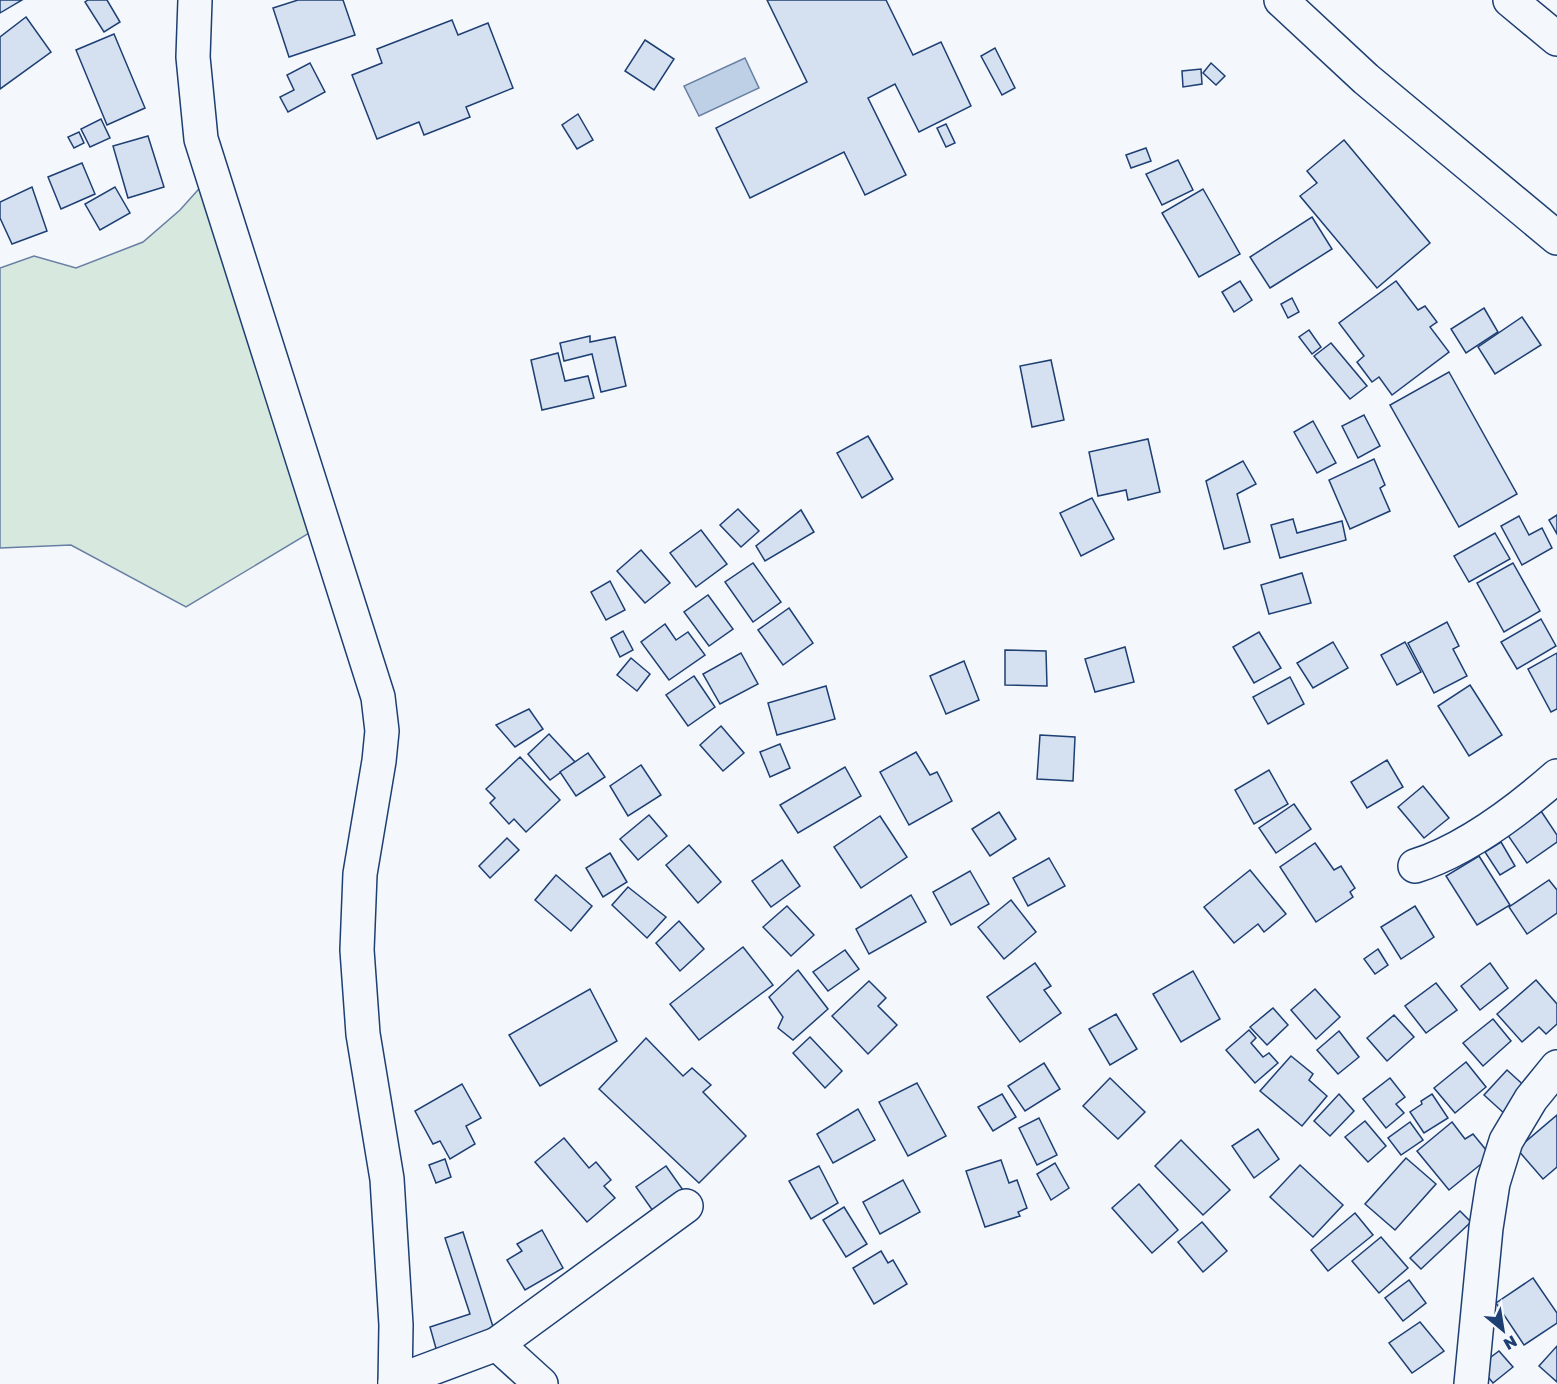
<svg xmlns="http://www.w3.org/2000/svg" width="1557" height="1384" font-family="'Golos Text',sans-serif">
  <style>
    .green { fill: #d7e8df; stroke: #687fa3; stroke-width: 1.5 }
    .water { fill: #bed0e5; stroke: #687fa3; stroke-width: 1.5 }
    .building { fill: #d5e0f0; stroke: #1d3f73; stroke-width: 1.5 }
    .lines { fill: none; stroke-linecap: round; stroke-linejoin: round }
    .street-casing { stroke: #1d3f73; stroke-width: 36 }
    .secondary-casing { stroke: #1d3f73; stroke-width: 36 }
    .street { stroke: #f4f7fb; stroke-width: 33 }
    .secondary { stroke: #f4f7fb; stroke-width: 33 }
  </style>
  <rect width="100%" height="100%" fill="#f4f7fb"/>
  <!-- green -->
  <polygon class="green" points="206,181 311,532 186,607 71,545 0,548 0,268 34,256 76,268 143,242 180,210"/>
  <!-- water -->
  <polygon class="water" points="745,58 759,88 699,116 684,86"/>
  <!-- building -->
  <g class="building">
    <polygon points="0,0 22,0 0,13"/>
    <polygon points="88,0 107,0 120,22 104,32 85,2"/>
    <polygon points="298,0 343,0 355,35 289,57 273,8"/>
    <polygon points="767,0 886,0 913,55 941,42 971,106 919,132 895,84 868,98 906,175 865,195 844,152 750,198 716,128 807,82"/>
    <polygon points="26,17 51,52 0,89 0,37"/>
    <polygon points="452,20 458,35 488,23 513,88 466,107 470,117 424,135 419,122 377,139 352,75 382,63 377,49"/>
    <polygon points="114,34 145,108 107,125 76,50"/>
    <polygon points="645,40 674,59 654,90 625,71"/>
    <polygon points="995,48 1015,88 1002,95 981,56"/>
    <polygon points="310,63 325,92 288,112 280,97 294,90 287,75"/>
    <polygon points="1211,63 1225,76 1216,85 1203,73"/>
    <polygon points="1201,69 1202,84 1183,87 1182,71"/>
    <polygon points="578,114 593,140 577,149 562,125"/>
    <polygon points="101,119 110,138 90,147 81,129"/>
    <polygon points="946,124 955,143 946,147 937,128"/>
    <polygon points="79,132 84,143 74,148 68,137"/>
    <polygon points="148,136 164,187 128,198 113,146"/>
    <polygon points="1344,140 1430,243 1377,288 1300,196 1317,183 1307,171"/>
    <polygon points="1146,148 1151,161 1131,168 1126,155"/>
    <polygon points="1178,160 1193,190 1162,205 1146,174"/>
    <polygon points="82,163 95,194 61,209 48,177"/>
    <polygon points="32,187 47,231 12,244 0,218 0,202"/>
    <polygon points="115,187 130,213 100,230 85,204"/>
    <polygon points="1203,189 1240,254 1199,277 1162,213"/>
    <polygon points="1312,217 1332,249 1270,288 1250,257"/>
    <polygon points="1240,281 1252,300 1234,312 1222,292"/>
    <polygon points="1396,281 1418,310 1425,306 1437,322 1430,327 1449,352 1392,395 1379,377 1372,382 1357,362 1364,356 1339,323"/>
    <polygon points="1292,298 1299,312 1288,318 1281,304"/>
    <polygon points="1484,308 1498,332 1466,353 1451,329"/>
    <polygon points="1522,317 1541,345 1495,374 1478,347"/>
    <polygon points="1309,330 1321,347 1312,354 1299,337"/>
    <polygon points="590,336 590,342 615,337 626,386 601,392 592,354 564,361 560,343"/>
    <polygon points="1331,343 1367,386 1350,399 1314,356"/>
    <polygon points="558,353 565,381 588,376 594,398 542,410 531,360"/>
    <polygon points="1051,360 1064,420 1032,427 1020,366"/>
    <polygon points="1449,372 1517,494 1459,527 1390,405"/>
    <polygon points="1364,415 1380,446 1358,458 1342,426"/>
    <polygon points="1313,421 1336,463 1317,473 1294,432"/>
    <polygon points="868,436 893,479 862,498 837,453"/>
    <polygon points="1148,439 1160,492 1128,500 1126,490 1098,496 1089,452"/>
    <polygon points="1374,459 1385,485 1380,488 1390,511 1350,529 1329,480"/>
    <polygon points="1243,461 1256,484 1237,494 1250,542 1224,549 1206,481"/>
    <polygon points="1092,498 1114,539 1081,556 1060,513"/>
    <polygon points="738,509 759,531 741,547 720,525"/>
    <polygon points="801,510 814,532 765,561 756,546"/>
    <polygon points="1557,515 1557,534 1549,520"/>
    <polygon points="1519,516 1529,535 1542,528 1552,548 1522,565 1501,526"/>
    <polygon points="1293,519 1297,533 1342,521 1346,540 1280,558 1271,525"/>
    <polygon points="701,530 727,564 696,587 670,553"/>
    <polygon points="1495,533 1510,559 1469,582 1454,556"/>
    <polygon points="641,550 670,583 645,603 617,571"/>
    <polygon points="753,563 781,602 753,622 725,582"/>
    <polygon points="1513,563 1540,611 1504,632 1477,583"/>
    <polygon points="1302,573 1311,603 1269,614 1261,585"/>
    <polygon points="610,581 625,610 606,620 591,592"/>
    <polygon points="708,595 733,629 709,646 684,612"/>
    <polygon points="789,608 813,643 783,665 758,630"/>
    <polygon points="1541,619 1556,646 1517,669 1501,642"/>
    <polygon points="1447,622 1459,646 1453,649 1467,676 1434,693 1408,643"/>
    <polygon points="665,624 676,640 688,632 705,655 669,680 641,642"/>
    <polygon points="623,631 633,650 620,657 611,638"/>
    <polygon points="1259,632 1281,668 1254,683 1233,647"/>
    <polygon points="1333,642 1348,668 1313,688 1297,663"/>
    <polygon points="1405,642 1421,672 1397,685 1381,655"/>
    <polygon points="1125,647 1134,682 1095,692 1085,659"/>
    <polygon points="1005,650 1046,651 1047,686 1005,685"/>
    <polygon points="741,653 758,684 720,704 703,674"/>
    <polygon points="1557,653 1557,709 1551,712 1528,669"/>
    <polygon points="631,658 650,674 637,691 617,675"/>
    <polygon points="964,661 979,700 946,714 930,676"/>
    <polygon points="694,676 715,707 688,726 666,695"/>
    <polygon points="1290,677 1304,704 1268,724 1253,697"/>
    <polygon points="1470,685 1502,735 1469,756 1438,706"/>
    <polygon points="826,686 835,719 777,735 768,703"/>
    <polygon points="529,709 543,729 515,747 496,725"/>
    <polygon points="721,726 744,753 723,771 700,745"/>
    <polygon points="549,734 575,762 550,780 528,754"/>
    <polygon points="1040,735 1075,737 1073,781 1037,779"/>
    <polygon points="780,744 790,768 770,777 760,752"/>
    <polygon points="916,752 930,775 937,772 952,801 909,825 880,772"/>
    <polygon points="588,753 605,777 576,796 560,772"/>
    <polygon points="520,757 560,800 526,832 514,819 509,824 490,803 495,798 486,789"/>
    <polygon points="1387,760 1403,787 1367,808 1351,782"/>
    <polygon points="641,765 661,795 628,816 610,786"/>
    <polygon points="845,767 861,796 798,833 780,805"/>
    <polygon points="1269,770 1288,804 1254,824 1235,790"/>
    <polygon points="1423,786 1449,818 1424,838 1398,807"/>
    <polygon points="1294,804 1311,829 1276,853 1259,828"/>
    <polygon points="1541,811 1557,835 1557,842 1527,863 1507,834"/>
    <polygon points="999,812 1016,839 990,856 972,829"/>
    <polygon points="649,815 667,836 638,860 620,839"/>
    <polygon points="880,816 907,857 861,888 834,847"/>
    <polygon points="507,838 519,850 490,878 479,866"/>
    <polygon points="1501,842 1515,866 1500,875 1485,852"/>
    <polygon points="1315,843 1334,870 1341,866 1355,888 1350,892 1353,897 1316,922 1280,867"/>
    <polygon points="689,845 721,882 698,903 666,865"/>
    <polygon points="610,853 627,882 603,897 586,868"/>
    <polygon points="1479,856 1510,905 1477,925 1446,876"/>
    <polygon points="1049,858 1065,886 1028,906 1013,878"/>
    <polygon points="782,860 800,886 771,907 752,881"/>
    <polygon points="1250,870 1286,914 1264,932 1258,924 1234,943 1204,907"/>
    <polygon points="970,871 989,904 951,925 933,892"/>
    <polygon points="556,875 592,906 571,931 535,900"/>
    <polygon points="1549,880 1557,890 1557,913 1527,934 1509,907"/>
    <polygon points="628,887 666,917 647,938 612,905"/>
    <polygon points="911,895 926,922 869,954 856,929"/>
    <polygon points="1011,900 1036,932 1004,959 978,927"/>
    <polygon points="787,906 814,935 791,956 763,927"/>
    <polygon points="1415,906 1434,937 1401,959 1381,927"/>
    <polygon points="679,921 704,949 680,971 656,943"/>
    <polygon points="743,947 773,985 699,1040 670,1004"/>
    <polygon points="1378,949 1388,965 1375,974 1364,959"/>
    <polygon points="845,950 859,969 828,991 813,972"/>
    <polygon points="1035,963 1051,986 1044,990 1061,1013 1020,1042 987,997"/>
    <polygon points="1490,963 1508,988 1480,1010 1461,986"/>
    <polygon points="798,970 828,1009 793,1040 778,1028 783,1017 769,997"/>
    <polygon points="1193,971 1220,1019 1181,1042 1153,994"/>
    <polygon points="1536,980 1557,1004 1557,1024 1546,1034 1539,1027 1522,1042 1497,1014"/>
    <polygon points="869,981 886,998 878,1006 897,1025 868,1054 832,1016"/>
    <polygon points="1436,983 1457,1010 1426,1033 1405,1006"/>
    <polygon points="590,989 617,1041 540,1086 509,1035"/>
    <polygon points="1315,989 1340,1017 1316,1039 1291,1010"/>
    <polygon points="1273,1008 1288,1025 1267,1045 1250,1027"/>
    <polygon points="1116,1014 1137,1049 1110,1065 1089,1029"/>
    <polygon points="1394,1015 1414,1037 1387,1061 1367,1038"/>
    <polygon points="1493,1019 1511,1041 1483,1066 1463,1043"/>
    <polygon points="1249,1030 1256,1038 1251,1043 1263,1057 1269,1053 1278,1063 1255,1083 1226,1050"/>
    <polygon points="1339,1031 1359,1057 1338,1074 1317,1050"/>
    <polygon points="810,1037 842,1071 825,1088 793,1053"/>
    <polygon points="646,1038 683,1076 692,1068 711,1085 703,1092 746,1136 699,1183 599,1089"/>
    <polygon points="1291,1056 1313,1074 1309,1080 1327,1096 1302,1126 1260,1091"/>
    <polygon points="1466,1062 1486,1087 1455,1113 1434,1088"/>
    <polygon points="1044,1063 1060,1089 1025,1111 1008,1086"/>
    <polygon points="1507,1070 1528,1089 1506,1115 1484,1095"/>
    <polygon points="1110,1078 1145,1112 1118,1139 1083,1106"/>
    <polygon points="1390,1078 1405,1097 1396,1104 1404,1113 1386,1128 1363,1099"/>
    <polygon points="917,1083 946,1136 908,1156 879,1102"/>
    <polygon points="462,1084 481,1118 466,1126 475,1144 450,1159 440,1141 433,1144 415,1111"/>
    <polygon points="1002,1094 1016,1117 993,1131 978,1107"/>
    <polygon points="1339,1094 1354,1111 1330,1136 1314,1121"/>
    <polygon points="1432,1094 1448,1118 1424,1133 1410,1112 1422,1104 1421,1101"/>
    <polygon points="858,1109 875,1140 833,1163 817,1134"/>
    <polygon points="1557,1115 1557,1167 1543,1179 1517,1149"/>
    <polygon points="1039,1118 1057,1155 1037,1165 1019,1128"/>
    <polygon points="1365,1121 1386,1146 1368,1162 1345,1137"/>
    <polygon points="1410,1122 1423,1140 1401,1155 1388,1138"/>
    <polygon points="1452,1122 1465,1139 1473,1134 1491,1156 1449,1190 1417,1151"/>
    <polygon points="1258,1129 1279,1159 1254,1178 1232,1146"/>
    <polygon points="564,1138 589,1168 596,1162 611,1180 604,1186 615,1198 587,1222 535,1162"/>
    <polygon points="1181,1140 1230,1190 1203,1215 1155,1166"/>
    <polygon points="1406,1158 1436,1184 1395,1230 1365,1204"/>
    <polygon points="445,1159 451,1177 436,1183 429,1165"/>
    <polygon points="1001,1160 1009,1183 1017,1180 1027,1208 1018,1212 1020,1216 985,1227 966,1171"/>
    <polygon points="1055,1163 1069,1188 1051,1200 1037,1174"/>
    <polygon points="1300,1165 1343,1205 1313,1237 1270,1197"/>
    <polygon points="666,1166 683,1190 653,1211 636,1187"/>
    <polygon points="819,1166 838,1203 811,1219 789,1181"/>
    <polygon points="903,1180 920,1212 880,1234 863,1202"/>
    <polygon points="1139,1184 1178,1230 1152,1253 1112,1208"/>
    <polygon points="844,1207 867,1244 846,1257 823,1220"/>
    <polygon points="1460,1211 1471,1222 1421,1269 1410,1258"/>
    <polygon points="1355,1213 1373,1235 1328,1271 1311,1250"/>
    <polygon points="1202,1222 1227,1251 1203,1272 1178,1242"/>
    <polygon points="542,1230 563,1268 525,1290 507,1260 522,1251 517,1244"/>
    <polygon points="463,1232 495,1333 437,1352 430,1327 470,1314 445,1238"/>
    <polygon points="1381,1237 1408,1268 1379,1293 1352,1261"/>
    <polygon points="881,1251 888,1263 893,1260 907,1284 874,1304 853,1268"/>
    <polygon points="1533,1278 1557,1313 1557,1323 1524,1345 1496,1303"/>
    <polygon points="1409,1280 1426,1303 1403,1321 1385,1298"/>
    <polygon points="1420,1322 1444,1351 1412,1373 1389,1343"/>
    <polygon points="1557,1346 1557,1382 1539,1366"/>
    <polygon points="1499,1351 1513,1367 1493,1383 1479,1366"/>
  </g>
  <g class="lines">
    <defs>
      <g id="street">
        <polyline points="195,0 193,57 201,139 378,697 382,731 379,761 360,874 357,950 363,1034 387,1179 396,1325 395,1384"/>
        <polyline points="1510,0 1557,39"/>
        <path d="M1415,866C1466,850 1517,811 1557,776"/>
        <polyline points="497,1344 541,1384"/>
        <polyline points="395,1382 497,1344 686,1206"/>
        <polyline points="1471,1384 1486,1228 1493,1183 1506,1141 1531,1099 1557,1067"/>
      </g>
      <polyline id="secondary" points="1281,0 1366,79 1557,238"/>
    </defs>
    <!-- street casing -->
    <use href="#street" class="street-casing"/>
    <!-- secondary casing -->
    <use href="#secondary" class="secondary-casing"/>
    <!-- street -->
    <use href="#street" class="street"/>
    <!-- secondary -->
    <use href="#secondary" class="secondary"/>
  </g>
  <!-- north arrow -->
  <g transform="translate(1503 1330) rotate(150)" stroke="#f4f7fb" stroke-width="4.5" paint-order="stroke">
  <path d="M0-4.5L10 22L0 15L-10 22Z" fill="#1d3f73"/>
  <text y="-9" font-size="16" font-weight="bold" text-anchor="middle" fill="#1d3f73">N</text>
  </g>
</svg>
